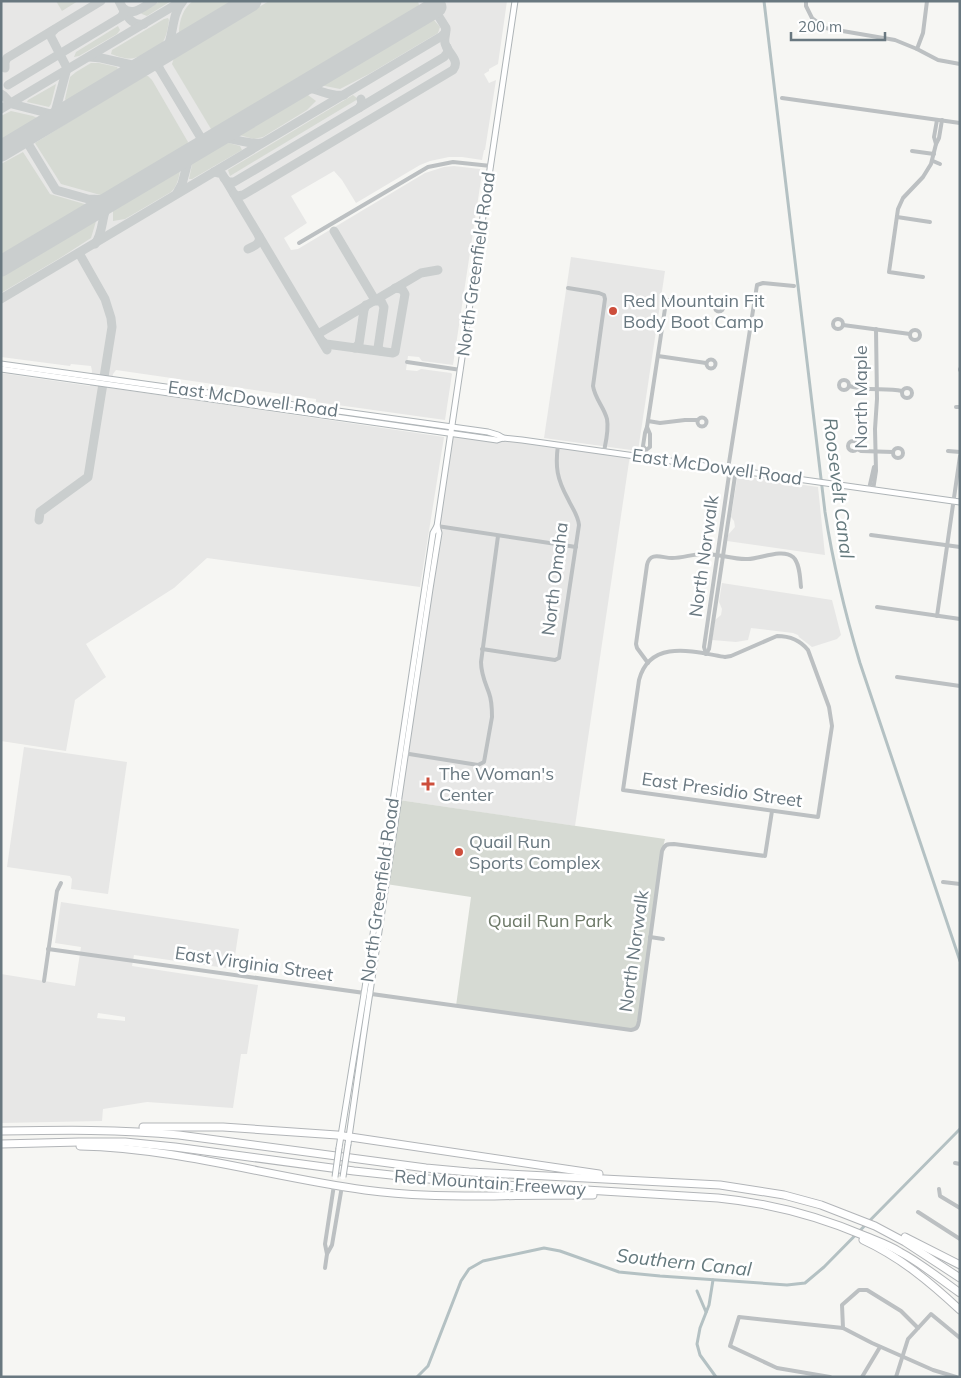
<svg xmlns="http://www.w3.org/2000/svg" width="961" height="1378" font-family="Mulish,sans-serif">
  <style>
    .built { fill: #e7e7e6; fill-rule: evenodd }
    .green { fill: #d6dad3 }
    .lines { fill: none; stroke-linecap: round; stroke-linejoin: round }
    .canal { stroke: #b4c1c3; stroke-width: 3 }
    .taxiway { stroke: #cacece; stroke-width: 9 }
    .runway { stroke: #cacece; stroke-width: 21 }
    .secondary-casing { stroke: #aeb4b7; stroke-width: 7 }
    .highway-casing { stroke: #b2b5b8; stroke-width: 9 }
    .street { stroke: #bcc0c2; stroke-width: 4 }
    .secondary { stroke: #fff; stroke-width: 5 }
    .highway { stroke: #fff; stroke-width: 7 }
    .secondary-bridge-casing { stroke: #aeb4b7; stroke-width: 7; stroke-linecap: butt }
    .secondary-bridge { stroke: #fff; stroke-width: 5 }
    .poi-dot { fill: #cd4e3c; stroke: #fff; stroke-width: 2 }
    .labels { text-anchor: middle; stroke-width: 5; stroke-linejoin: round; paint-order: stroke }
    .street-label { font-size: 18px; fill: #697880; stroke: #fff }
    .poi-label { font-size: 18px; fill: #697880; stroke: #fff; text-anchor: start }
    .park-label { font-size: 18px; fill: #6c7867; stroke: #fff }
    .water-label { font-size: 19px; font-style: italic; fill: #64797d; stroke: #fff }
  </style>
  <rect width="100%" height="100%" fill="#f6f6f3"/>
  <!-- built -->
  <g class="built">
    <polygon points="1,1 507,1 498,64 489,69 489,71 484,74 489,83 496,80 485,150 484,150 482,160 462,157 449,157 430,161 420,165 356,203 342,180 334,171 291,196 307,223 284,238 291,250 298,249 425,173 444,167 454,166 480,169 480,173 482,173 453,365 422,361 419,357 408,356 406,370 417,371 421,369 451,373 452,374 445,420 316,402 316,399 116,370 113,374 111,388 444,437 420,587 207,558 174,588 86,644 106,677 75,700 66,751 1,741 1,373 90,386 92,371 91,366 71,364 70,366 1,357"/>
    <polygon points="571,257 665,271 638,451 544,438"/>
    <polygon points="452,433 630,455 575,826 399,800"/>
    <polygon points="740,476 818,487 825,555 727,541 728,535 735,527 734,521 731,517 737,479"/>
    <polygon points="722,583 832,600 841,635 837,639 812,647 799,637 798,635 793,633 751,628 748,640 736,642 712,640 715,620 721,615 722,609 719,602"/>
    <polygon points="24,747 127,762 108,894 71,889 72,879 70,876 7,867"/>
    <path d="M61,902L239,929L233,969L134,955L132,966L258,985L247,1054H241L233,1108L147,1102L103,1109L102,1121L1,1123V974L75,986L81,947L55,943ZM98,1013L125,1017V1021L97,1018Z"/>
  </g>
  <!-- green -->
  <g class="green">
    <polygon points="56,1 78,1 62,11"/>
    <polygon points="160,1 171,1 147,16 142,14 141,13"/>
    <path d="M193,1H233L179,33C179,21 183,8 193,1Z"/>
    <polygon points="269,1 418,1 419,5 413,12 216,129 211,129 172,64 174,58"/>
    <path d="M168,18L169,20C168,27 167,34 164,40C161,45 157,47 152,50C134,60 130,61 111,54L112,50L164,19Z"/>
    <polygon points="430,19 433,19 440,27 438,33 369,74 340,89 320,85"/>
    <polygon points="118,26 120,30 117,34 79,56 74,57 76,52"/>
    <polygon points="91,63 99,63 117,67 118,69 66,101 65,99 70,77 76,72"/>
    <polygon points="143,76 148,76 152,80 188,142 187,145 184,148 104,196 61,184 35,143"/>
    <polygon points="56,84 51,104 49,107 27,102 28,100"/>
    <polygon points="303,95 308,95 316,101 307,110 263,137 254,139 239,135 240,133"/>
    <polygon points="353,95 358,99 230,176 228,170"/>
    <polygon points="11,111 33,116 37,118 1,140 1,116"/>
    <polygon points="225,142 240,146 242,150 192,179 189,179 193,160"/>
    <polygon points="23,152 50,194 88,205 1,258 1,164"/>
    <path d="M177,170H180C179,178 177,186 171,192L125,219L113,221V208Z"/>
    <polygon points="97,218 91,238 60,258 1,293 1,275"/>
    <polygon points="399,800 665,839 662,851 639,1021 635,1030 456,1006 471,897 386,884"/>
  </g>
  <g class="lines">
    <!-- canal -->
    <g class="canal">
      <path d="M764,1L825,512C833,563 845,613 860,663L960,961"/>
      <polyline points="713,1280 709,1305 700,1328 697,1344 700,1355 716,1377"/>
      <polyline points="697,1291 706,1312"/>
      <polyline points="417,1377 428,1366 461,1281 469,1269 483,1261 544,1248 560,1251 619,1272 660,1276 787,1285 805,1283 824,1267 960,1129"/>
    </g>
    <!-- taxiway -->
    <g class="taxiway">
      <path d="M119,1C125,12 130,27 144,24"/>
      <path d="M183,1C171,14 174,36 166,51C162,58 156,59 159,68L201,138L199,146L195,150"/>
      <path d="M123,8C133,17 143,7 153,1"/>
      <polyline points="90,57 101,58 141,67 152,64 159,68"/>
      <polyline points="5,68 5,62 7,58 101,1"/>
      <polyline points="8,85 121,17 124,13 123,8"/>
      <path d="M297,89C313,84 328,98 344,95"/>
      <path d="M1,94C6,96 7,101 12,104L59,116"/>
      <polyline points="359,108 444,57 448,52 447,47"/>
      <polyline points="1,109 182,1"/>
      <polyline points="53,120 67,68 51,37 51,33 54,30"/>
      <polyline points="24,137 56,190 88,199 112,200"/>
      <path d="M217,137C232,137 246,145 261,143"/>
      <polyline points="214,172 222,174 327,350"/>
      <polyline points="224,178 228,182 234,182 359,108 362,103 361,99"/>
      <polyline points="177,193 182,184 190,154"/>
      <path d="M234,194L238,196L243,195L453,70C461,60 447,53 445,43C444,39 446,34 446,30"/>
      <polyline points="334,231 375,300"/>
      <path d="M95,244C105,231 100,211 112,200"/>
      <path d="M248,249C254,246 261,244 259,236"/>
      <polyline points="1,299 442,36 445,33 446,28 429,1"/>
      <polyline points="373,301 381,301 384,307 378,348 381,351"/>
      <polyline points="318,334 421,273 438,270"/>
      <polyline points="322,341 326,344 393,353 395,352 405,294 402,289 395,288"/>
      <polyline points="355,348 359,344 364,310 366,305"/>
      <polyline points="39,520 40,512 88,477 112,327 111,318 105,299 79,253"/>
    </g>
    <!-- runway -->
    <g class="runway">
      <polyline points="1,151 251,1"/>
      <polyline points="1,266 436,7"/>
    </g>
    <defs>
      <g id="secondary">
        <polyline points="1,364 488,432 498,435 503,438"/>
        <polyline points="1,369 497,440 503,438 522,440 960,502"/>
        <polyline points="348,1144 363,1039 430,589 439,533 437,526 515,1"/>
        <polyline points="339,1148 365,988 433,533 437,526"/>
      </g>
      <g id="highway">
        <polyline points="143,1127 223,1127 337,1135 599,1174"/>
        <path d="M1,1131C61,1130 120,1129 179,1135L426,1168L469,1172L720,1185L784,1195L821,1205L875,1226L905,1242L960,1278"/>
        <path d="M1,1144L79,1142H125L175,1147L354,1171L456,1182L718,1198C769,1203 818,1216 865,1236C877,1241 889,1245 900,1252C921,1263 940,1279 960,1293"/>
        <path d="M80,1146C177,1148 270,1177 365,1190C408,1196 451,1196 494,1196C527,1195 560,1195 593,1195"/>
        <polyline points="905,1237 960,1265"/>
        <path d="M863,1240C900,1257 930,1282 960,1310"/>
      </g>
    </defs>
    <!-- secondary casing -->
    <use href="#secondary" class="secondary-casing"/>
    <!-- highway casing -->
    <use href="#highway" class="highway-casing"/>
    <!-- street -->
    <g class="street">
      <polyline points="806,1 806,6 812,18 825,28 895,40 917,49 938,60 960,64"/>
      <polyline points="917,49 923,33 927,1"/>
      <polyline points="782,98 960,123"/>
      <polyline points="936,144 934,137 937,120"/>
      <polyline points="912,151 934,154"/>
      <polyline points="933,161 940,164"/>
      <polyline points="897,217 930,222"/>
      <polyline points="299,243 428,167 453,162 491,166"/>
      <polyline points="923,277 889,272 898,209 903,198 923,177 931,164 936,144 939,138 942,120"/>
      <path d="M568,288L599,293L604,295L605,299L593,386C595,399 604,407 607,419C609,430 606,441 604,451"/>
      <circle cx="719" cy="307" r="4.5"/>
      <circle cx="838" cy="324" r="5"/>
      <polyline points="843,325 910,334"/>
      <circle cx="915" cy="335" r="5"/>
      <polyline points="658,356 706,363"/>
      <circle cx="711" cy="364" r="4.5"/>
      <polyline points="407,362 461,370"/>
      <polyline points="960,369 960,370"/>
      <circle cx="844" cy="385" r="5"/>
      <path d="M849,386C866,391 885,388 902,391"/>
      <circle cx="907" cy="393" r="5"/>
      <polyline points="956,407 960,407"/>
      <circle cx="702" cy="422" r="4.5"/>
      <polyline points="648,421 660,423 685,420 697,420"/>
      <polyline points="647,427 666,302 669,300 714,306"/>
      <circle cx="853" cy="446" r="5"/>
      <circle cx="898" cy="453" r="5"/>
      <polyline points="857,449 861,451 893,452"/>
      <polyline points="948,451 960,452"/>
      <polyline points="645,457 646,450 650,447 650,434 647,427 645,433 643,446 646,450"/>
      <polyline points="728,469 757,285 763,283 794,286"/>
      <polyline points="869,489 874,467"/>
      <polyline points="873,490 876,471 875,429 877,399 876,329"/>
      <polyline points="437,526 576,547"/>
      <polyline points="871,535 960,547"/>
      <polyline points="877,607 960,619"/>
      <polyline points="937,616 960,456"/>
      <path d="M777,636C790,636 800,640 808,650L829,707L832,726L818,817L623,790L639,680C650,638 695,652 725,657L731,656Z"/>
      <path d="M482,649L555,660L559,658L579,525C578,515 572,508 568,499C557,479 555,467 558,445"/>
      <polyline points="706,654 704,647 729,475 734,470"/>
      <polyline points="706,654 709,649 735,476 734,470"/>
      <path d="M648,663L637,648L636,644L647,565C650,551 662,558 672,558C684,558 695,553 706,554C720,554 734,560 748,559C760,559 782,548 793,557C800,563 800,579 801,587"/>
      <polyline points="897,677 960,686"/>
      <path d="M403,753L478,765L484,762L492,717C492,709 492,701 489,693C485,682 481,674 481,662L498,536"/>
      <polyline points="943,882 960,884"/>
      <polyline points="650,937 663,939"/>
      <path d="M48,949L631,1030C637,1029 638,1027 639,1021L662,851C665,844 667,844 674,844L765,856L772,811"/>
      <polyline points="44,981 57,891 61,883"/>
      <polyline points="955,1163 960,1164"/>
      <polyline points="939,1189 940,1196 960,1208"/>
      <polyline points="918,1212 960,1239"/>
      <polyline points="327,1254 325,1244 334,1185"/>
      <polyline points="325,1268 327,1254 332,1245 342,1186"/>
      <polyline points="843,1328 842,1305 859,1290 867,1290 901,1311 918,1328"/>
      <polyline points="830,1377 777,1368 730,1346 739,1317 843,1328 872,1343 933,1370 956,1377"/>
      <polyline points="862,1377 880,1347"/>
      <polyline points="896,1377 908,1339 931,1314 960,1338"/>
    </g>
    <!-- secondary -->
    <use href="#secondary" class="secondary"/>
    <!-- highway -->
    <use href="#highway" class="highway"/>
    <defs>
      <g id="secondary-bridge">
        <polyline points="335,1177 339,1148"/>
        <polyline points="343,1177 348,1144"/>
      </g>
    </defs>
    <!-- secondary-bridge casing -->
    <use href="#secondary-bridge" class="secondary-bridge-casing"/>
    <!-- secondary-bridge -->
    <use href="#secondary-bridge" class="secondary-bridge"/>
  </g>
  <!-- markers -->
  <g class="poi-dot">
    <circle cx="613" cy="311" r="5"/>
    <path d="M425.5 776.5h5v5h5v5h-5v5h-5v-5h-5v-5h5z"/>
    <circle cx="459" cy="852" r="5"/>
  </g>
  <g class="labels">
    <!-- street labels -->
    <g class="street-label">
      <text transform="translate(476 264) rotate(-82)" y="6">North Greenfield Road</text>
      <text transform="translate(861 397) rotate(-90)" y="6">North Maple</text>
      <text transform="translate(253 399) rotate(8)" y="6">East McDowell Road</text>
      <text transform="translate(717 467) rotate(8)" y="6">East McDowell Road</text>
      <text transform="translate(704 556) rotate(-82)" y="6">North Norwalk</text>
      <text transform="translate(555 579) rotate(-83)" y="6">North Omaha</text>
      <text transform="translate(722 790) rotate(8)" y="6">East Presidio Street</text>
      <text transform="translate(380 890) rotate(-82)" y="6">North Greenfield Road</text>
      <text transform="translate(634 951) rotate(-82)" y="6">North Norwalk</text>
      <text transform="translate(254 964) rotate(8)" y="6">East Virginia Street</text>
      <text transform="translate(490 1183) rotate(4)" y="6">Red Mountain Freeway</text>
    </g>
    <!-- poi labels -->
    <g class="poi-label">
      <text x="623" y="307">Red Mountain Fit<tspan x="623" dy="21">Body Boot Camp</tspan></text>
      <text x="439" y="780">The Woman's<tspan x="439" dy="21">Center</tspan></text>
      <text x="469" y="848">Quail Run<tspan x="469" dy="21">Sports Complex</tspan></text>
    </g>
    <!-- park labels -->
    <g class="park-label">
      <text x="550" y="927">Quail Run Park</text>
    </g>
    <!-- water labels -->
    <g class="water-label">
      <text transform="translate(839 488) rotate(83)" y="7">Roosevelt Canal</text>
      <text transform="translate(684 1262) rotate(6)" y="7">Southern Canal</text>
    </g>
  </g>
  <!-- border -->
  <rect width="961" height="1378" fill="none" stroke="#697880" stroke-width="5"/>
  <!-- scale -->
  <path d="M791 32v8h94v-8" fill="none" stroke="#697880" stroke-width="2.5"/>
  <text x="798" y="32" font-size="15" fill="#697880" stroke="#ffffff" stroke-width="4" paint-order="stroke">200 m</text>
</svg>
